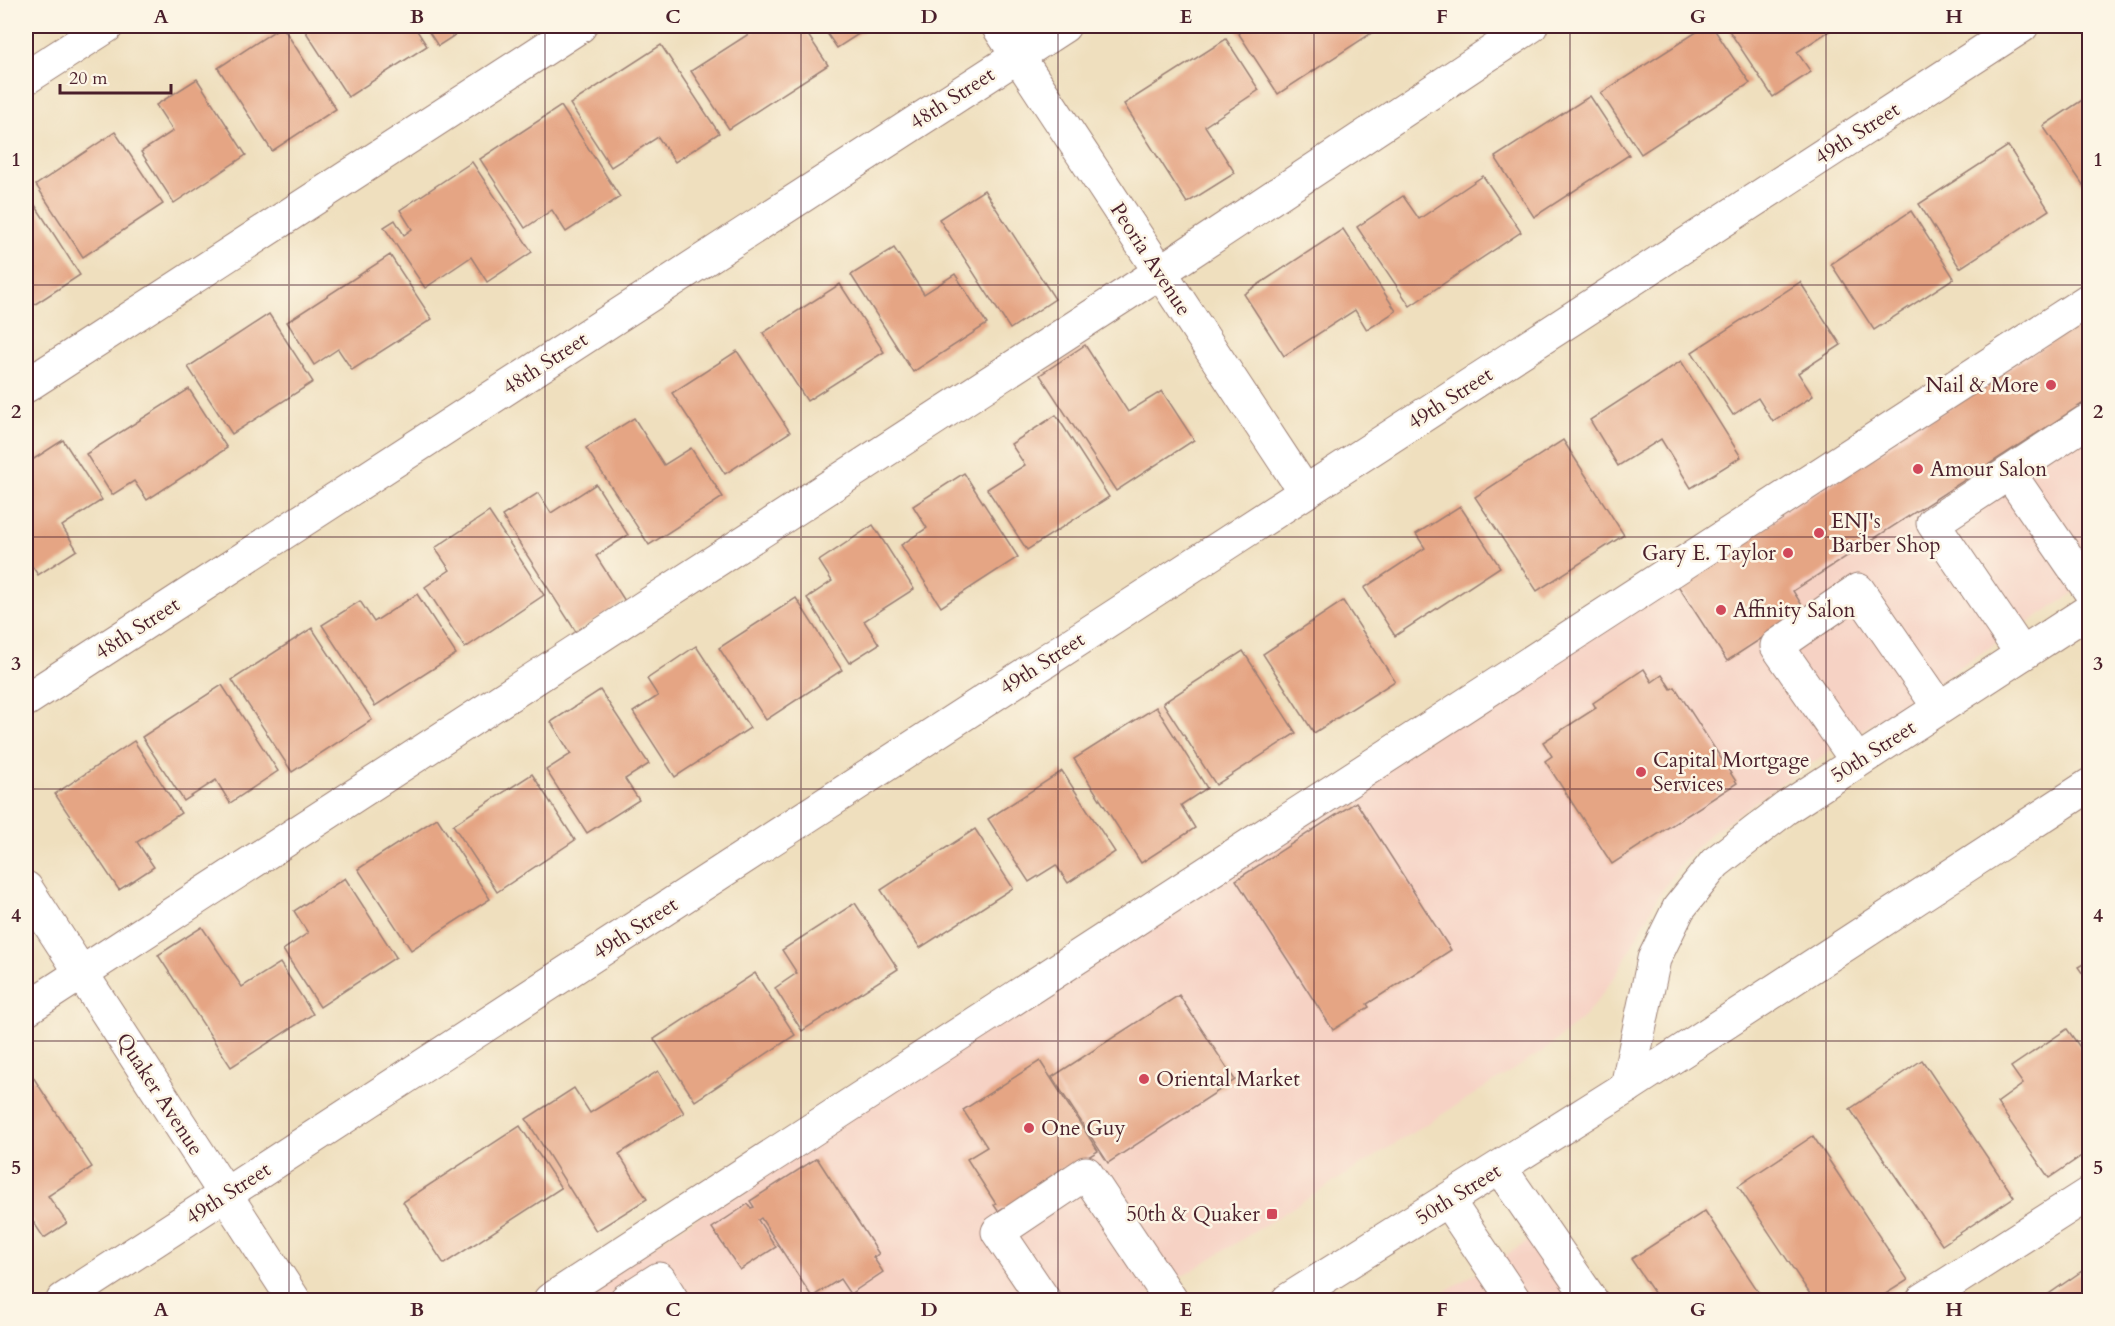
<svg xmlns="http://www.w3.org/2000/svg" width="2115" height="1326" font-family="Cardo,serif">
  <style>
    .built { fill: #f6d2c4 }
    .building { fill: #e5a584 }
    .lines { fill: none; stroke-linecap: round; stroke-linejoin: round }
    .minor-casing { stroke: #9c7f74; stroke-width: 35 }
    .major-casing { stroke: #9c7f74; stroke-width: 35 }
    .minor { stroke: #fff; stroke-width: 33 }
    .major { stroke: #fff; stroke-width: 33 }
    .grid { fill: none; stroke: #4a1f2b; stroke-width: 1.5; stroke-opacity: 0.55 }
    .poi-dot { fill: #d1495b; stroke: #fcf5e5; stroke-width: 2 }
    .labels { text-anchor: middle; stroke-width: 5; stroke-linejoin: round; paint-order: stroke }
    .street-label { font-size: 21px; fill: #4a1f2b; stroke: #fcf5e5 }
    .poi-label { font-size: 21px; fill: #4a1f2b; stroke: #fcf5e5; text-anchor: start }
    .neatline { fill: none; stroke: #4a1f2b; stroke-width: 2 }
    .grid-label { font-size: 20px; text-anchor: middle; font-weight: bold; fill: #4a1f2b }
  </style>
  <rect width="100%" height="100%" fill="#fcf5e5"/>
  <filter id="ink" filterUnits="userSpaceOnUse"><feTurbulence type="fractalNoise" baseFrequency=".0167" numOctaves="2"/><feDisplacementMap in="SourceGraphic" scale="12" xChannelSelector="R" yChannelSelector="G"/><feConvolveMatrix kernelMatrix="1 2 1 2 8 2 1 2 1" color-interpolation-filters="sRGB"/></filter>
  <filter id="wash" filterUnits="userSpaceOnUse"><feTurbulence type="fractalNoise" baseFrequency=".008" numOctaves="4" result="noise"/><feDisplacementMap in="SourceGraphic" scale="24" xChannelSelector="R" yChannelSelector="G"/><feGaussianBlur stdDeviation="1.35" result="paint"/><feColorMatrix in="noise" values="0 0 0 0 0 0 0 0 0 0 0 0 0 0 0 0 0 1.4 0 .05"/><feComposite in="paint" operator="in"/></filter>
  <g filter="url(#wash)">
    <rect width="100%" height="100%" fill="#efdfbe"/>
    <!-- built -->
    <g class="built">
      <polygon points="2089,309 2089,583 1792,776 1710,834 1682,862 1659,895 1617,974 1586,1015 1548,1048 1188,1273 1140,1300 571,1300"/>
      <polygon points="1537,1236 1580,1300 1431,1300"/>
    </g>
    <g id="blocks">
      <!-- building -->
      <g class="building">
        <polygon points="282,26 336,109 272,151 218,68"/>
        <polygon points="302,26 414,26 427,46 348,97"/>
        <polygon points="425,26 469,26 438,46"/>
        <polygon points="761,26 802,26 828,65 729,129 691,71"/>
        <polygon points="822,26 871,26 837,48"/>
        <polygon points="1245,26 1380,26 1381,27 1278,94 1237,31"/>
        <polygon points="1706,26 1712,26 1750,83 1641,154 1601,93"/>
        <polygon points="1726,26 1837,26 1797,52 1811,72 1773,97"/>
        <polygon points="1226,39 1259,90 1205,126 1235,173 1187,203 1124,104"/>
        <polygon points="661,45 719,133 675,162 658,137 611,167 570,104"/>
        <polygon points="197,79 246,155 174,203 141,152 173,131 156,105"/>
        <polygon points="2090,95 2090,195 2043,126"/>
        <polygon points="1590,96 1629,155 1534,217 1495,157"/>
        <polygon points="561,106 620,197 566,232 552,210 525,228 480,159"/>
        <polygon points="115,132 163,204 83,257 36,185"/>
        <polygon points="2008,146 2049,210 1960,268 1919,204"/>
        <polygon points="472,162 532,252 487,282 471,257 425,288 384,227 395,220 404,235 412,229 400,210"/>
        <polygon points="1483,176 1521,232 1410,306 1357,227 1403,196 1419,219"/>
        <polygon points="984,190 1055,299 1010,329 939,219"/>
        <polygon points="26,191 80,275 26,310"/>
        <polygon points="1911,211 1954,278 1874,330 1831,264"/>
        <polygon points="1343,229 1396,311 1367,330 1355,310 1284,356 1244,294"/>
        <polygon points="894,248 924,294 955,274 987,324 913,372 851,275"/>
        <polygon points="390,255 432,319 352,370 338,349 314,365 287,322"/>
        <polygon points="1800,282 1841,345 1798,373 1813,396 1773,422 1758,398 1733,415 1692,352"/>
        <polygon points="840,284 884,352 807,401 763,333"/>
        <polygon points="269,314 313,382 232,434 188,367"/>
        <polygon points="2090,317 2090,399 1793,591 1805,610 1727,661 1677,584"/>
        <polygon points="1085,345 1128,412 1162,391 1194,440 1116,491 1040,375"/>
        <polygon points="737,351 790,432 725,474 672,393"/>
        <polygon points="1681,361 1741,457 1691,488 1661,439 1618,466 1590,420"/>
        <polygon points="189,389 227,448 147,500 134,481 112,495 86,454"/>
        <polygon points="1056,415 1109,497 1027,550 987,489 1025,465 1011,444"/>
        <polygon points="634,418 664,465 691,448 723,497 649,545 586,448"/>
        <polygon points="63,440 102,500 62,526 77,550 38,575 26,557 26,464"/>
        <polygon points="1563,440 1624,535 1537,591 1475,497"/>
        <polygon points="964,473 1018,557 941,607 901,545 927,528 913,506"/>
        <polygon points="596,484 628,535 596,556 625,601 576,632 502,516 538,493 551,513"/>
        <polygon points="1460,506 1500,567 1395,636 1364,588 1425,548 1416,534"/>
        <polygon points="489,512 544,595 465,648 425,587 450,570 435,548"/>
        <polygon points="873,525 914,589 864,621 879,644 849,663 807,598 832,581 819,561"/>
        <polygon points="417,594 456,654 375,706 322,625 360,601 374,622"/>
        <polygon points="796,598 842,670 766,720 719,648"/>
        <polygon points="1343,601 1395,681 1314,733 1263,654"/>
        <polygon points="312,628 372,720 292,772 232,680"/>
        <polygon points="696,646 750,728 675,777 633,712 658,696 647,679"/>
        <polygon points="1243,651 1296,733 1216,785 1163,703"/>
        <polygon points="1644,669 1652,682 1662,675 1671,689 1675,687 1737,783 1612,864 1545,761 1552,756 1543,742 1596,708 1593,703"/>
        <polygon points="222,685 278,771 230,803 216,780 184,801 142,737"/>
        <polygon points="600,690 649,764 625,779 639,800 587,833 546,770 571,754 551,722"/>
        <polygon points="1156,707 1207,788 1181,805 1195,828 1141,863 1074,759"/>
        <polygon points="134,741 181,813 137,842 154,867 119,890 55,794"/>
        <polygon points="1062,771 1115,852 1068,883 1056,865 1029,882 988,819"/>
        <polygon points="532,774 575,840 497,892 453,825"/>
        <polygon points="1356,802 1451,950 1367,1004 1369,1007 1333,1030 1236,880"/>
        <polygon points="437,818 490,899 411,950 358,869"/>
        <polygon points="975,829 1013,888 920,948 881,890"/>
        <polygon points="345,878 396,957 320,1007 283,950 308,933 294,911"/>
        <polygon points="855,903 898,969 802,1031 775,988 797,973 782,950"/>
        <polygon points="202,927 242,987 280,963 313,1014 231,1067 158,955"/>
        <polygon points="2090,960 2090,984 2078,967"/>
        <polygon points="755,973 795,1035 695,1101 654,1039"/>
        <polygon points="1179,995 1235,1080 1108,1163 1052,1077"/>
        <polygon points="2067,1029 2090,1061 2090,1150 2049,1178 1997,1103 2023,1084 2011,1067"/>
        <polygon points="1922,1060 2014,1197 1942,1245 1850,1109"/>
        <polygon points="1040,1061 1098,1151 1067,1170 1065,1167 1032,1189 1035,1193 1006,1211 1003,1208 998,1211 994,1205 996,1204 967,1159 987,1147 963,1110"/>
        <polygon points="658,1071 684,1113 619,1154 647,1199 596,1231 526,1119 574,1088 590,1113"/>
        <polygon points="33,1077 92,1167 48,1196 67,1223 44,1238 26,1211 26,1083"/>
        <polygon points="520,1126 561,1188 444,1264 403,1202"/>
        <polygon points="1813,1136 1908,1280 1876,1300 1814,1300 1738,1186"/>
        <polygon points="817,1158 879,1254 873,1257 883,1272 850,1294 840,1279 812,1297 761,1218 758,1220 776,1247 740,1270 712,1228 748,1204 751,1208 754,1207 750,1201"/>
        <polygon points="1705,1211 1764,1300 1659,1300 1631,1259"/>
        <polygon points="2082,1271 2090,1282 2090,1300 2049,1300 2046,1296"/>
      </g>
    </g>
  </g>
  <g filter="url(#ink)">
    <use href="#blocks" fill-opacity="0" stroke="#9c7f74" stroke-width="1.5"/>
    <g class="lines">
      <defs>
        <g id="minor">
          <polyline points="998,26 1305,492"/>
          <polyline points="26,78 107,26"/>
          <polyline points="26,386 580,26"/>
          <polyline points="2009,473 2090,591"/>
          <polyline points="2022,654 1933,523 2086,422 2090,427"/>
          <polyline points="26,700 1064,26"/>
          <polyline points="1857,761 1777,646 1858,590 1939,707"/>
          <polyline points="26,1009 1160,272 1531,26"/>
          <polyline points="1627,1087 1654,959 1679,908 1715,863 1786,808 2090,610"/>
          <polyline points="1500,1168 1591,1300"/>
          <polyline points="1448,1201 1514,1300"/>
          <polyline points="63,1300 2022,26"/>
          <polyline points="550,1300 2090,299"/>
          <polyline points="626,1300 659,1279 672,1300"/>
          <polyline points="1044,1300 998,1232 1086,1173 1171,1300"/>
          <polyline points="1923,1300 2090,1193"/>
        </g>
        <g id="major">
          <polyline points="26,888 294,1300"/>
          <polyline points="1288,1300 1627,1087 2090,785"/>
        </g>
      </defs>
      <!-- minor casing -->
      <use href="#minor" class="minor-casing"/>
      <!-- major casing -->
      <use href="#major" class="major-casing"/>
      <!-- minor -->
      <use href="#minor" class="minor"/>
      <!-- major -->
      <use href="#major" class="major"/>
    </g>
  </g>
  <!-- grid -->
  <path class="grid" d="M289,26V1300M545,26V1300M801,26V1300M1058,26V1300M1314,26V1300M1570,26V1300M1826,26V1300M26,285H2090M26,537H2090M26,789H2090M26,1041H2090"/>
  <!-- markers -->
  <g class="poi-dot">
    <circle cx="2051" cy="385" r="6"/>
    <circle cx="1918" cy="469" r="6"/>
    <circle cx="1819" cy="533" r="6"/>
    <circle cx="1788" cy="553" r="6"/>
    <circle cx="1721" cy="610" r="6"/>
    <circle cx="1641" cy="772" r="6"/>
    <circle cx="1144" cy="1079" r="6"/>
    <circle cx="1029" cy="1128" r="6"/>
    <rect x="1266" y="1208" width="12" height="12" rx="3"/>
  </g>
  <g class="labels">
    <!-- street labels -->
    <g class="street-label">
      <text transform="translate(952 98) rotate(-33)" y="7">48th Street</text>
      <text transform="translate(1857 133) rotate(-33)" y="7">49th Street</text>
      <text transform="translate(1151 259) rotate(57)" y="7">Peoria Avenue</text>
      <text transform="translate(545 363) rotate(-33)" y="7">48th Street</text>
      <text transform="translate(1450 398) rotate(-33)" y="7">49th Street</text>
      <text transform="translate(137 628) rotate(-33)" y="7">48th Street</text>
      <text transform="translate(1042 663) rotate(-33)" y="7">49th Street</text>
      <text transform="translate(1873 751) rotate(-33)" y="7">50th Street</text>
      <text transform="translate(635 928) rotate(-33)" y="7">49th Street</text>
      <text transform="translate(160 1094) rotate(57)" y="7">Quaker Avenue</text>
      <text transform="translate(228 1193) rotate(-33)" y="7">49th Street</text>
      <text transform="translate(1458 1194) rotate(-32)" y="7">50th Street</text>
    </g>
    <!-- poi labels -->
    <g class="poi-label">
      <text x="2039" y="392" text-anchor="end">Nail &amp; More</text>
      <text x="1930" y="476">Amour Salon</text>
      <text x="1831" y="528">ENJ's<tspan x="1831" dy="24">Barber Shop</tspan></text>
      <text x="1776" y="560" text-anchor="end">Gary E. Taylor</text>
      <text x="1733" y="617">Affinity Salon</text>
      <text x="1653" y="767">Capital Mortgage<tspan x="1653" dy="24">Services</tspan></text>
      <text x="1156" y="1086">Oriental Market</text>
      <text x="1041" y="1135">One Guy</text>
      <text x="1260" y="1221" text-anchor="end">50th &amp; Quaker</text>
    </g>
  </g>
  <!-- margin -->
  <rect width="2115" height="1326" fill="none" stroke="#fcf5e5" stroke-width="66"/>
  <!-- scale -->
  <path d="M60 84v9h111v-9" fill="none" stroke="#4a1f2b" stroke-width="3"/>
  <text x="69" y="84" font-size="18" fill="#4a1f2b" stroke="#fcf5e5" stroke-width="4.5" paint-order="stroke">20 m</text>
  <rect x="33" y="33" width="2049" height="1260" class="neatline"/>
  <g class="grid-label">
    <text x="161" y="23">A</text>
    <text x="417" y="23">B</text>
    <text x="673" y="23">C</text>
    <text x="929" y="23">D</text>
    <text x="1186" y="23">E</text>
    <text x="1442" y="23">F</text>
    <text x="1698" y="23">G</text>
    <text x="1954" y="23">H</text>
    <text x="16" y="166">1</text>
    <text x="2098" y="166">1</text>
    <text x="16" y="418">2</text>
    <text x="2098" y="418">2</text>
    <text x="16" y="670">3</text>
    <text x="2098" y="670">3</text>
    <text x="16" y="922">4</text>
    <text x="2098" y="922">4</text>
    <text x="16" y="1174">5</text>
    <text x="2098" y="1174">5</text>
    <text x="161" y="1316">A</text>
    <text x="417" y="1316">B</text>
    <text x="673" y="1316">C</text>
    <text x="929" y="1316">D</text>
    <text x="1186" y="1316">E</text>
    <text x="1442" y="1316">F</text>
    <text x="1698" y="1316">G</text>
    <text x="1954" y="1316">H</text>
  </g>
</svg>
